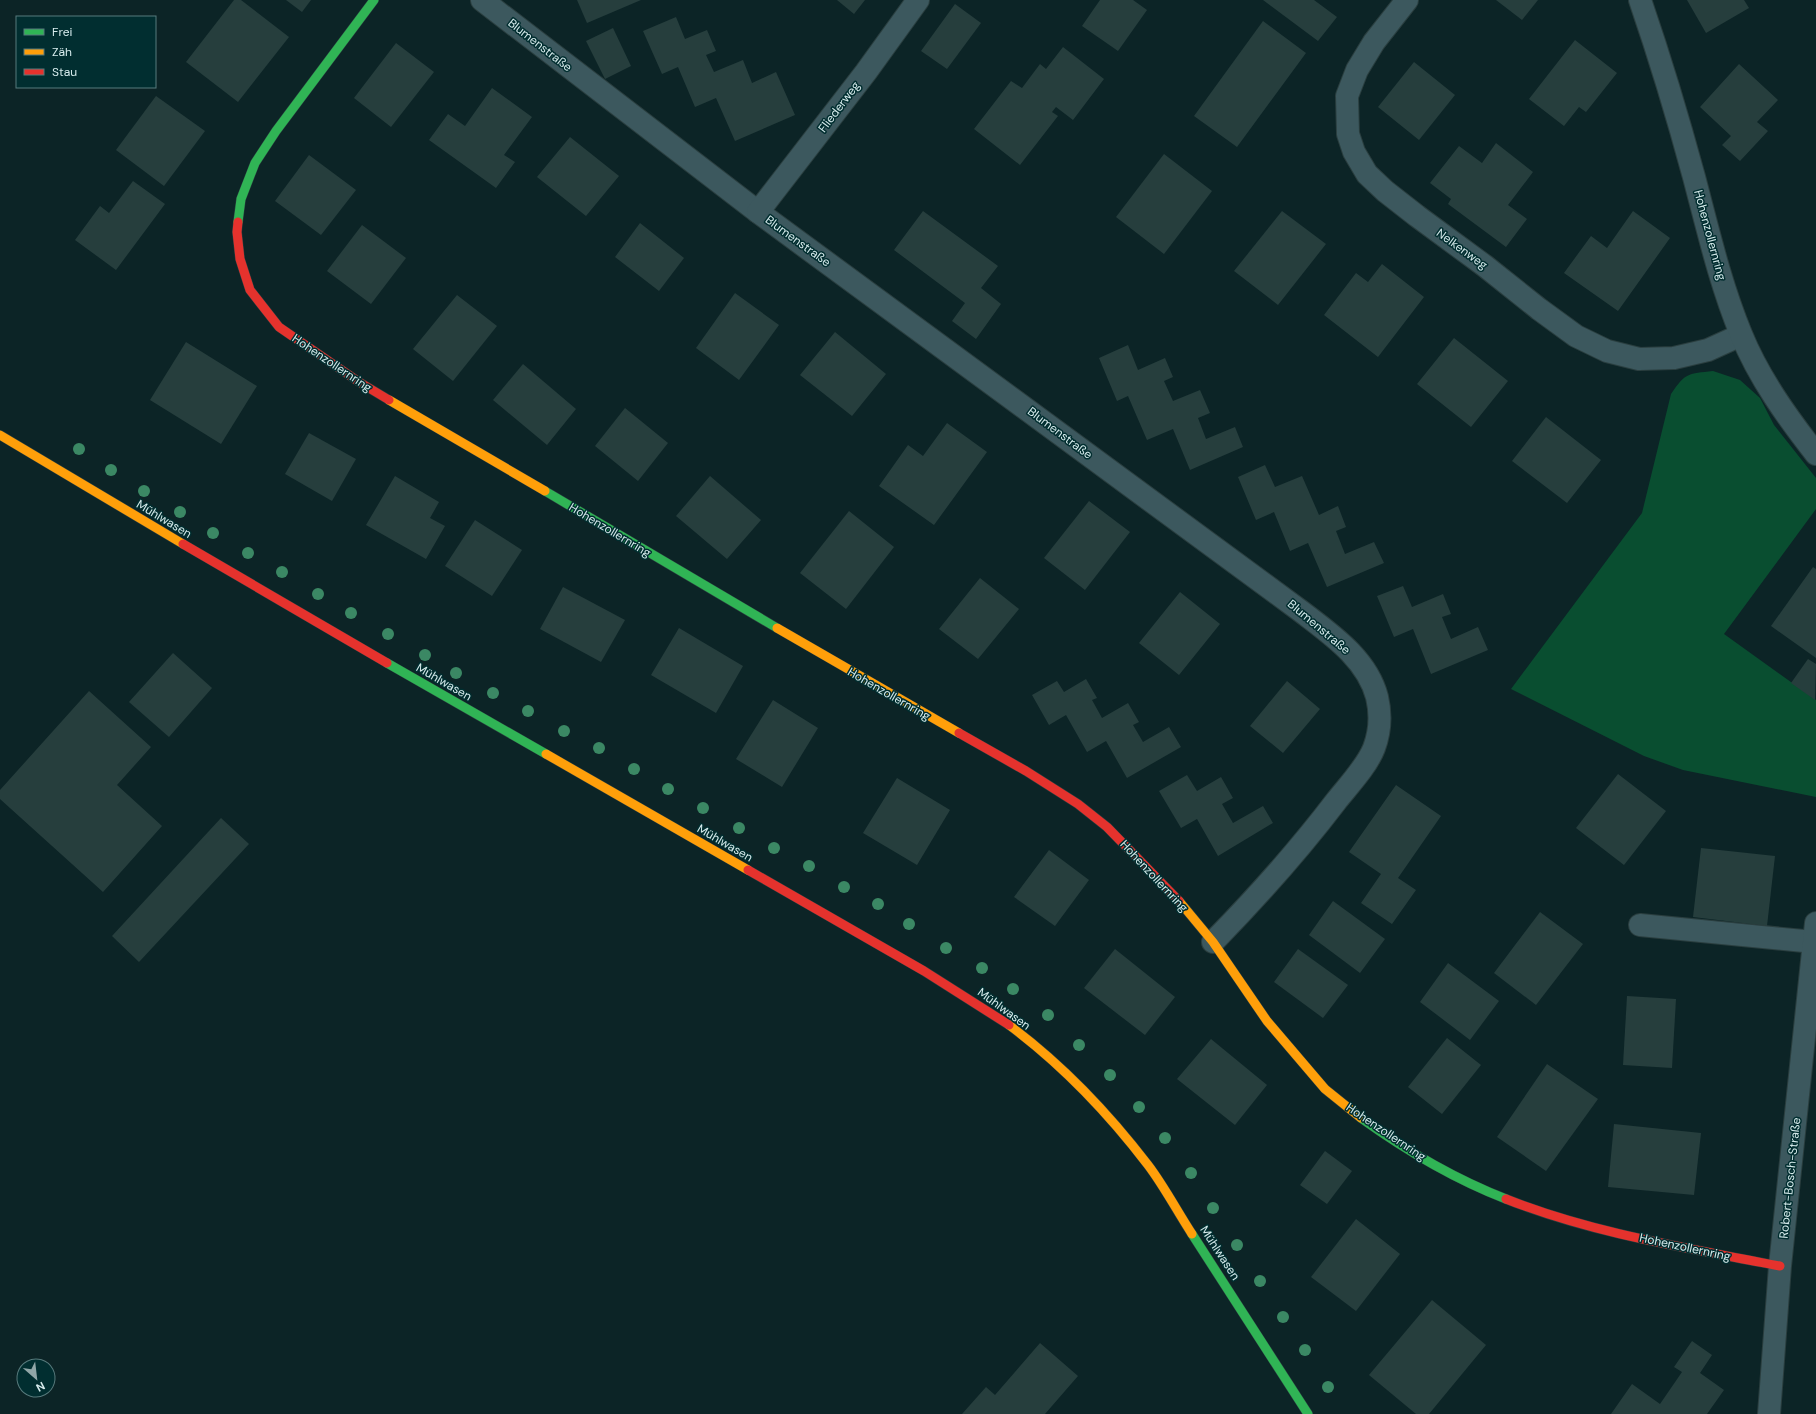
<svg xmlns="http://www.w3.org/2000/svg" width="1816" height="1414" font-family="'DM Sans',sans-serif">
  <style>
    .green { fill: #094e30 }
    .building { fill: #263e3d }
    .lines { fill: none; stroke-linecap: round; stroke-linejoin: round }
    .street-casing { stroke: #2a3e3f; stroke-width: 24 }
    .fast-casing { stroke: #2a3e3f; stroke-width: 10 }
    .slow-casing { stroke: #2a3e3f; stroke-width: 10 }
    .jam-casing { stroke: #2a3e3f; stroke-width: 10 }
    .street { stroke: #3c585e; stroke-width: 22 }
    .fast { stroke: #30b455; stroke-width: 9 }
    .slow { stroke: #ff9f0a; stroke-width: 9 }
    .jam { stroke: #e5322d; stroke-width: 9 }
    .tree { fill: #3b8864 }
    .labels { text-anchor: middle; stroke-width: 3; stroke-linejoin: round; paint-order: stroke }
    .street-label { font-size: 12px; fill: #d7eced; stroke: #012e30 }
  </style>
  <rect width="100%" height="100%" fill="#0c2426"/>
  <!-- green -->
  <path class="green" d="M1713,371L1740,380L1760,398L1774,425L1816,478V509L1724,634L1816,700V797L1683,770L1644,756L1511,689L1642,513L1671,394C1686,372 1688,374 1713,371Z"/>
  <!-- building -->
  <g class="building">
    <polygon points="234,0 241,0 289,37 238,102 186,62"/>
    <polygon points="286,0 311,0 302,12"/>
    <polygon points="577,0 641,0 587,23"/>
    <polygon points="837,0 865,0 854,14"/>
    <polygon points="1100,0 1133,0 1147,10 1118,51 1082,26"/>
    <polygon points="1263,0 1314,0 1337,17 1318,41"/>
    <polygon points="1496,0 1538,0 1522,20"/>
    <polygon points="1687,0 1744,0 1749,8 1706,33"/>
    <polygon points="955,4 981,23 947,69 921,51"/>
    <polygon points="676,17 685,39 707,30 716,51 706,55 714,72 743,60 752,83 776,72 795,115 735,141 716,98 695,107 678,67 662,74 643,31"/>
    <polygon points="1263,21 1306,53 1237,147 1194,116"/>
    <polygon points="613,28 631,66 605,79 586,41"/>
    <polygon points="1575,40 1617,73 1586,112 1579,107 1564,126 1529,99"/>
    <polygon points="396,43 434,72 391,127 354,98"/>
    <polygon points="1063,47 1104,79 1073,120 1056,107 1052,112 1058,116 1020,165 974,129 1011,81 1022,88 1040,64 1046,69"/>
    <polygon points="1414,62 1455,95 1419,140 1378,107"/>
    <polygon points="1739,64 1778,100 1757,122 1768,131 1740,161 1722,145 1731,136 1700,107"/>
    <polygon points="492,88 532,117 504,155 515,162 496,188 429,140 448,114 465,126"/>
    <polygon points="156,96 205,131 164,186 116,150"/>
    <polygon points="570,137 619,176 586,216 537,177"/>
    <polygon points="1496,143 1533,172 1508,205 1527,219 1506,247 1448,204 1451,199 1430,183 1459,146 1482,163"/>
    <polygon points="1164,154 1212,191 1164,254 1116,217"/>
    <polygon points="309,155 356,190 321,235 275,201"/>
    <polygon points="133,181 165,204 116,270 75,240 100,206 109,213"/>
    <polygon points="923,211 998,266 981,288 1001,304 976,339 952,321 965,303 894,250"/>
    <polygon points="1282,211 1326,244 1278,305 1234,271"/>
    <polygon points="1633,211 1670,238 1618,311 1564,273 1591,236 1607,248"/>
    <polygon points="640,223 684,258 659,291 615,257"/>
    <polygon points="362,225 406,258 371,304 327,271"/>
    <polygon points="1382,264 1424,297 1378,357 1324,315 1356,273 1368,282"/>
    <polygon points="735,293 779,325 739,380 696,348"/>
    <polygon points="457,295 497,326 453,381 413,349"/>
    <polygon points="835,332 886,374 852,416 800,375"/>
    <polygon points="1454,338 1508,381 1471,427 1417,384"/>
    <polygon points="186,342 257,386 221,444 150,400"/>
    <polygon points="1128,345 1138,370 1165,358 1173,377 1164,381 1173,401 1200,390 1210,413 1198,418 1206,439 1235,427 1243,447 1190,470 1173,429 1147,440 1128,396 1117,401 1099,358"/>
    <polygon points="523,364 576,409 547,445 493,400"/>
    <polygon points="625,408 668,443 638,481 595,446"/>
    <polygon points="1546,417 1601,460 1567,503 1512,461"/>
    <polygon points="947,423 987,452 934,525 879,486 908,445 923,456"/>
    <polygon points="309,433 356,459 332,501 285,474"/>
    <polygon points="1265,465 1275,487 1302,476 1319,515 1338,506 1346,527 1336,531 1345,554 1374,542 1384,563 1327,587 1308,543 1290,551 1274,512 1256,520 1238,477"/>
    <polygon points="395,476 439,502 430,518 445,526 426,559 366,525"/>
    <polygon points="710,476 761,520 727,559 676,516"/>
    <polygon points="1089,501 1130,532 1085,590 1044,558"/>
    <polygon points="849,511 894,547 846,609 800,573"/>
    <polygon points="475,520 522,550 492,596 445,566"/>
    <polygon points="1813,567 1816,569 1816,658 1771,626"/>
    <polygon points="980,578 1019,609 978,659 939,629"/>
    <polygon points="1403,586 1412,607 1443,594 1451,614 1442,617 1451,639 1478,627 1488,650 1431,674 1413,629 1394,637 1377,596"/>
    <polygon points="563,587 625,620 601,662 540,629"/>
    <polygon points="1180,592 1220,624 1179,675 1139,643"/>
    <polygon points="679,628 743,666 716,713 651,675"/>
    <polygon points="173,653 212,688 169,737 129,702"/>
    <polygon points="1808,659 1816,664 1815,700 1791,683"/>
    <polygon points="1086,679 1097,698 1092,700 1102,718 1128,703 1139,722 1133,725 1143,742 1169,727 1181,747 1127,778 1106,741 1087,752 1066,715 1049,725 1032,695 1057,681 1064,692"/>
    <polygon points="1287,681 1320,709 1283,753 1250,726"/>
    <polygon points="89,691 151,747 117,785 162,826 103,892 0,799 0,790"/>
    <polygon points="773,700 818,728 782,787 736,759"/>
    <polygon points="1618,774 1666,811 1624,865 1576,828"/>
    <polygon points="1187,775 1197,791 1221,777 1233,798 1222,804 1233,823 1263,806 1273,823 1218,856 1197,819 1181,828 1159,791"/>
    <polygon points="897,778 950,810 917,865 863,833"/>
    <polygon points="1396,785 1441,816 1398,878 1416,890 1392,924 1361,903 1381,874 1349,852"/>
    <polygon points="221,818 249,844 139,962 112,936"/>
    <polygon points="1701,848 1775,856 1767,926 1693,917"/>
    <polygon points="1049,850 1089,880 1055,926 1014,897"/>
    <polygon points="1333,901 1385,939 1360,973 1309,935"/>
    <polygon points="1540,912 1583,944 1536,1005 1494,973"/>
    <polygon points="1115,949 1175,997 1145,1035 1084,988"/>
    <polygon points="1298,949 1348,985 1323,1018 1274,982"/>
    <polygon points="1448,963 1499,1001 1470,1040 1420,1002"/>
    <polygon points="1627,996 1676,999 1672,1068 1623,1065"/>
    <polygon points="1447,1038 1481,1065 1442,1114 1408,1087"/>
    <polygon points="1211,1039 1267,1085 1235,1125 1177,1079"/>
    <polygon points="1547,1064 1598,1099 1546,1171 1497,1137"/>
    <polygon points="1614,1124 1701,1133 1694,1195 1608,1187"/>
    <polygon points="1325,1151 1352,1171 1327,1204 1300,1185"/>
    <polygon points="1356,1219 1400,1254 1356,1311 1311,1277"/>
    <polygon points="1432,1300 1486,1345 1429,1414 1416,1414 1369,1375"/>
    <polygon points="1692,1341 1712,1355 1700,1373 1724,1390 1707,1414 1611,1414 1632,1384 1660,1404 1682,1372 1674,1367"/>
    <polygon points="1040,1343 1078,1376 1045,1414 962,1414 986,1387 995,1395"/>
  </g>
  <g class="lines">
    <defs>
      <g id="street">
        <path d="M482,0L758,212L1302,612C1332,635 1367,659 1377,697C1381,714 1380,732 1374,748C1367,766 1349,785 1337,800C1299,850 1257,897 1213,942"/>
        <polyline points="1407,0 1374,42 1357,70 1347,96 1348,134 1354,152 1367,174 1385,191 1417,216 1485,266 1539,309 1576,336 1607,351 1639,359 1674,358 1708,350 1741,335"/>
        <path d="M1640,0C1660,58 1678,118 1694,177C1708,230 1720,283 1741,334C1759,378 1787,417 1816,454"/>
        <polyline points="758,212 866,72 918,0"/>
        <polyline points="1640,925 1814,942"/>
        <polyline points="1769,1414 1780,1266 1816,923"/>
      </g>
      <g id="fast">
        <polyline points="238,222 241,199 255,163 276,131 374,0"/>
        <polyline points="545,491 777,628"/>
        <polyline points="387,663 546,754"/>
        <path d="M1361,1118C1404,1149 1457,1180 1506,1199"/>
        <polyline points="1192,1234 1308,1414"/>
      </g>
      <g id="slow">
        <polyline points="389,400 545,491"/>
        <polyline points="0,435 183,544"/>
        <polyline points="777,628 959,733"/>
        <polyline points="546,754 748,870"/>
        <polyline points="1179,901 1213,942 1267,1021 1325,1089 1361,1118"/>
        <path d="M1009,1025C1060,1063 1109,1114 1148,1165C1164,1186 1177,1211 1192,1234"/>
      </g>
      <g id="jam">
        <polyline points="238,222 237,232 240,259 250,290 279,327 359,382 389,400"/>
        <polyline points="183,544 387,663"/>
        <polyline points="959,733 1026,771 1078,804 1107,827 1179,901"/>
        <polyline points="748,870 924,971 1009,1025"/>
        <path d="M1506,1199C1594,1234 1688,1248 1780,1266"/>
      </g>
    </defs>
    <!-- street casing -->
    <use href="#street" class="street-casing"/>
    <!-- fast casing -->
    <use href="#fast" class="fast-casing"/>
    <!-- slow casing -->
    <use href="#slow" class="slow-casing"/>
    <!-- jam casing -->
    <use href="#jam" class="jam-casing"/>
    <!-- street -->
    <use href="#street" class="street"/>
    <!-- fast -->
    <use href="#fast" class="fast"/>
    <!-- slow -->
    <use href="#slow" class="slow"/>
    <!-- jam -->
    <use href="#jam" class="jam"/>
  </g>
  <!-- trees -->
  <g class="tree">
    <circle cx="79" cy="449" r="6"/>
    <circle cx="111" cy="470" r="6"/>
    <circle cx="144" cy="491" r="6"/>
    <circle cx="180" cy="512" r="6"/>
    <circle cx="213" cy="533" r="6"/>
    <circle cx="248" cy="553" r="6"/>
    <circle cx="282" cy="572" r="6"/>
    <circle cx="318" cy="594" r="6"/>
    <circle cx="351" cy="613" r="6"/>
    <circle cx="388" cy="634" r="6"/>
    <circle cx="425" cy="655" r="6"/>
    <circle cx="456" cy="673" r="6"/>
    <circle cx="493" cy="693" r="6"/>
    <circle cx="528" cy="711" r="6"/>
    <circle cx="564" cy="731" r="6"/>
    <circle cx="599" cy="748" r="6"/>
    <circle cx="634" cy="769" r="6"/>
    <circle cx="668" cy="789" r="6"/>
    <circle cx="703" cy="808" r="6"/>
    <circle cx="739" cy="828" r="6"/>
    <circle cx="774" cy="848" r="6"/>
    <circle cx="809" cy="866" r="6"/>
    <circle cx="844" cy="887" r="6"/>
    <circle cx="878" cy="904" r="6"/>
    <circle cx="909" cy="924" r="6"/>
    <circle cx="946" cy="948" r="6"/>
    <circle cx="982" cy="968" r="6"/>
    <circle cx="1013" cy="989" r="6"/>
    <circle cx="1048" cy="1015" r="6"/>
    <circle cx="1079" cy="1045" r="6"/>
    <circle cx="1110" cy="1075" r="6"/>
    <circle cx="1139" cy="1107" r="6"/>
    <circle cx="1165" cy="1138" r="6"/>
    <circle cx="1191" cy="1173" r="6"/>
    <circle cx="1213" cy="1208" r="6"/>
    <circle cx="1237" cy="1245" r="6"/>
    <circle cx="1260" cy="1281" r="6"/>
    <circle cx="1283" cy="1317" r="6"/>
    <circle cx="1305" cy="1350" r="6"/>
    <circle cx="1328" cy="1387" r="6"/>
  </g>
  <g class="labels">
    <!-- street labels -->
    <g class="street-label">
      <text transform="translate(540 45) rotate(38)" y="4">Blumenstraße</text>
      <text transform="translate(839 107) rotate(-53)" y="4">Fliederweg</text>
      <text transform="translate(1710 235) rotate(75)" y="4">Hohenzollernring</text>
      <text transform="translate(798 241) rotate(36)" y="4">Blumenstraße</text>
      <text transform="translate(1462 249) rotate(36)" y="4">Nelkenweg</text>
      <text transform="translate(332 363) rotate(34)" y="4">Hohenzollernring</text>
      <text transform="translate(1060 433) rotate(37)" y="4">Blumenstraße</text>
      <text transform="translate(164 519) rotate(31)" y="4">Mühlwasen</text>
      <text transform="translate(610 530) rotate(31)" y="4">Hohenzollernring</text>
      <text transform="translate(1319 627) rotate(40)" y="4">Blumenstraße</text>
      <text transform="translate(444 682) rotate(30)" y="4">Mühlwasen</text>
      <text transform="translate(889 694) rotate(30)" y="4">Hohenzollernring</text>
      <text transform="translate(725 843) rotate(30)" y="4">Mühlwasen</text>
      <text transform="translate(1154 876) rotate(47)" y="4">Hohenzollernring</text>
      <text transform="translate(1004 1009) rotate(36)" y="4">Mühlwasen</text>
      <text transform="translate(1386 1132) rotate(34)" y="4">Hohenzollernring</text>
      <text transform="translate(1790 1178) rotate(-84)" y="4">Robert-Bosch-Straße</text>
      <text transform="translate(1685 1247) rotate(12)" y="4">Hohenzollernring</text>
      <text transform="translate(1220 1253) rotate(57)" y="4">Mühlwasen</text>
    </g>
  </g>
  <!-- legend -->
  <rect x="16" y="16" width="140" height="72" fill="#012e30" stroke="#577a7c"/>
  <rect x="24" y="29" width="20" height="6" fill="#30b455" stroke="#577a7c"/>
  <text x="52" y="36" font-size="12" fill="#d7eced">Frei</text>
  <rect x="24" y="49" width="20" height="6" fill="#ff9f0a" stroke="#577a7c"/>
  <text x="52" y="56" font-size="12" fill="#d7eced">Zäh</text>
  <rect x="24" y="69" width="20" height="6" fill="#e5322d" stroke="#577a7c"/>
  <text x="52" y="76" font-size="12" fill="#d7eced">Stau</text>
  <!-- north arrow -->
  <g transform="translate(36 1378) rotate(152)"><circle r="19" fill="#012e30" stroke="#577a7c"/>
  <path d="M0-3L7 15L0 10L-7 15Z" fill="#90a6a7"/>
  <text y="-6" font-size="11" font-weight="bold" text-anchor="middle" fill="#d7eced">N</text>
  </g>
</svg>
